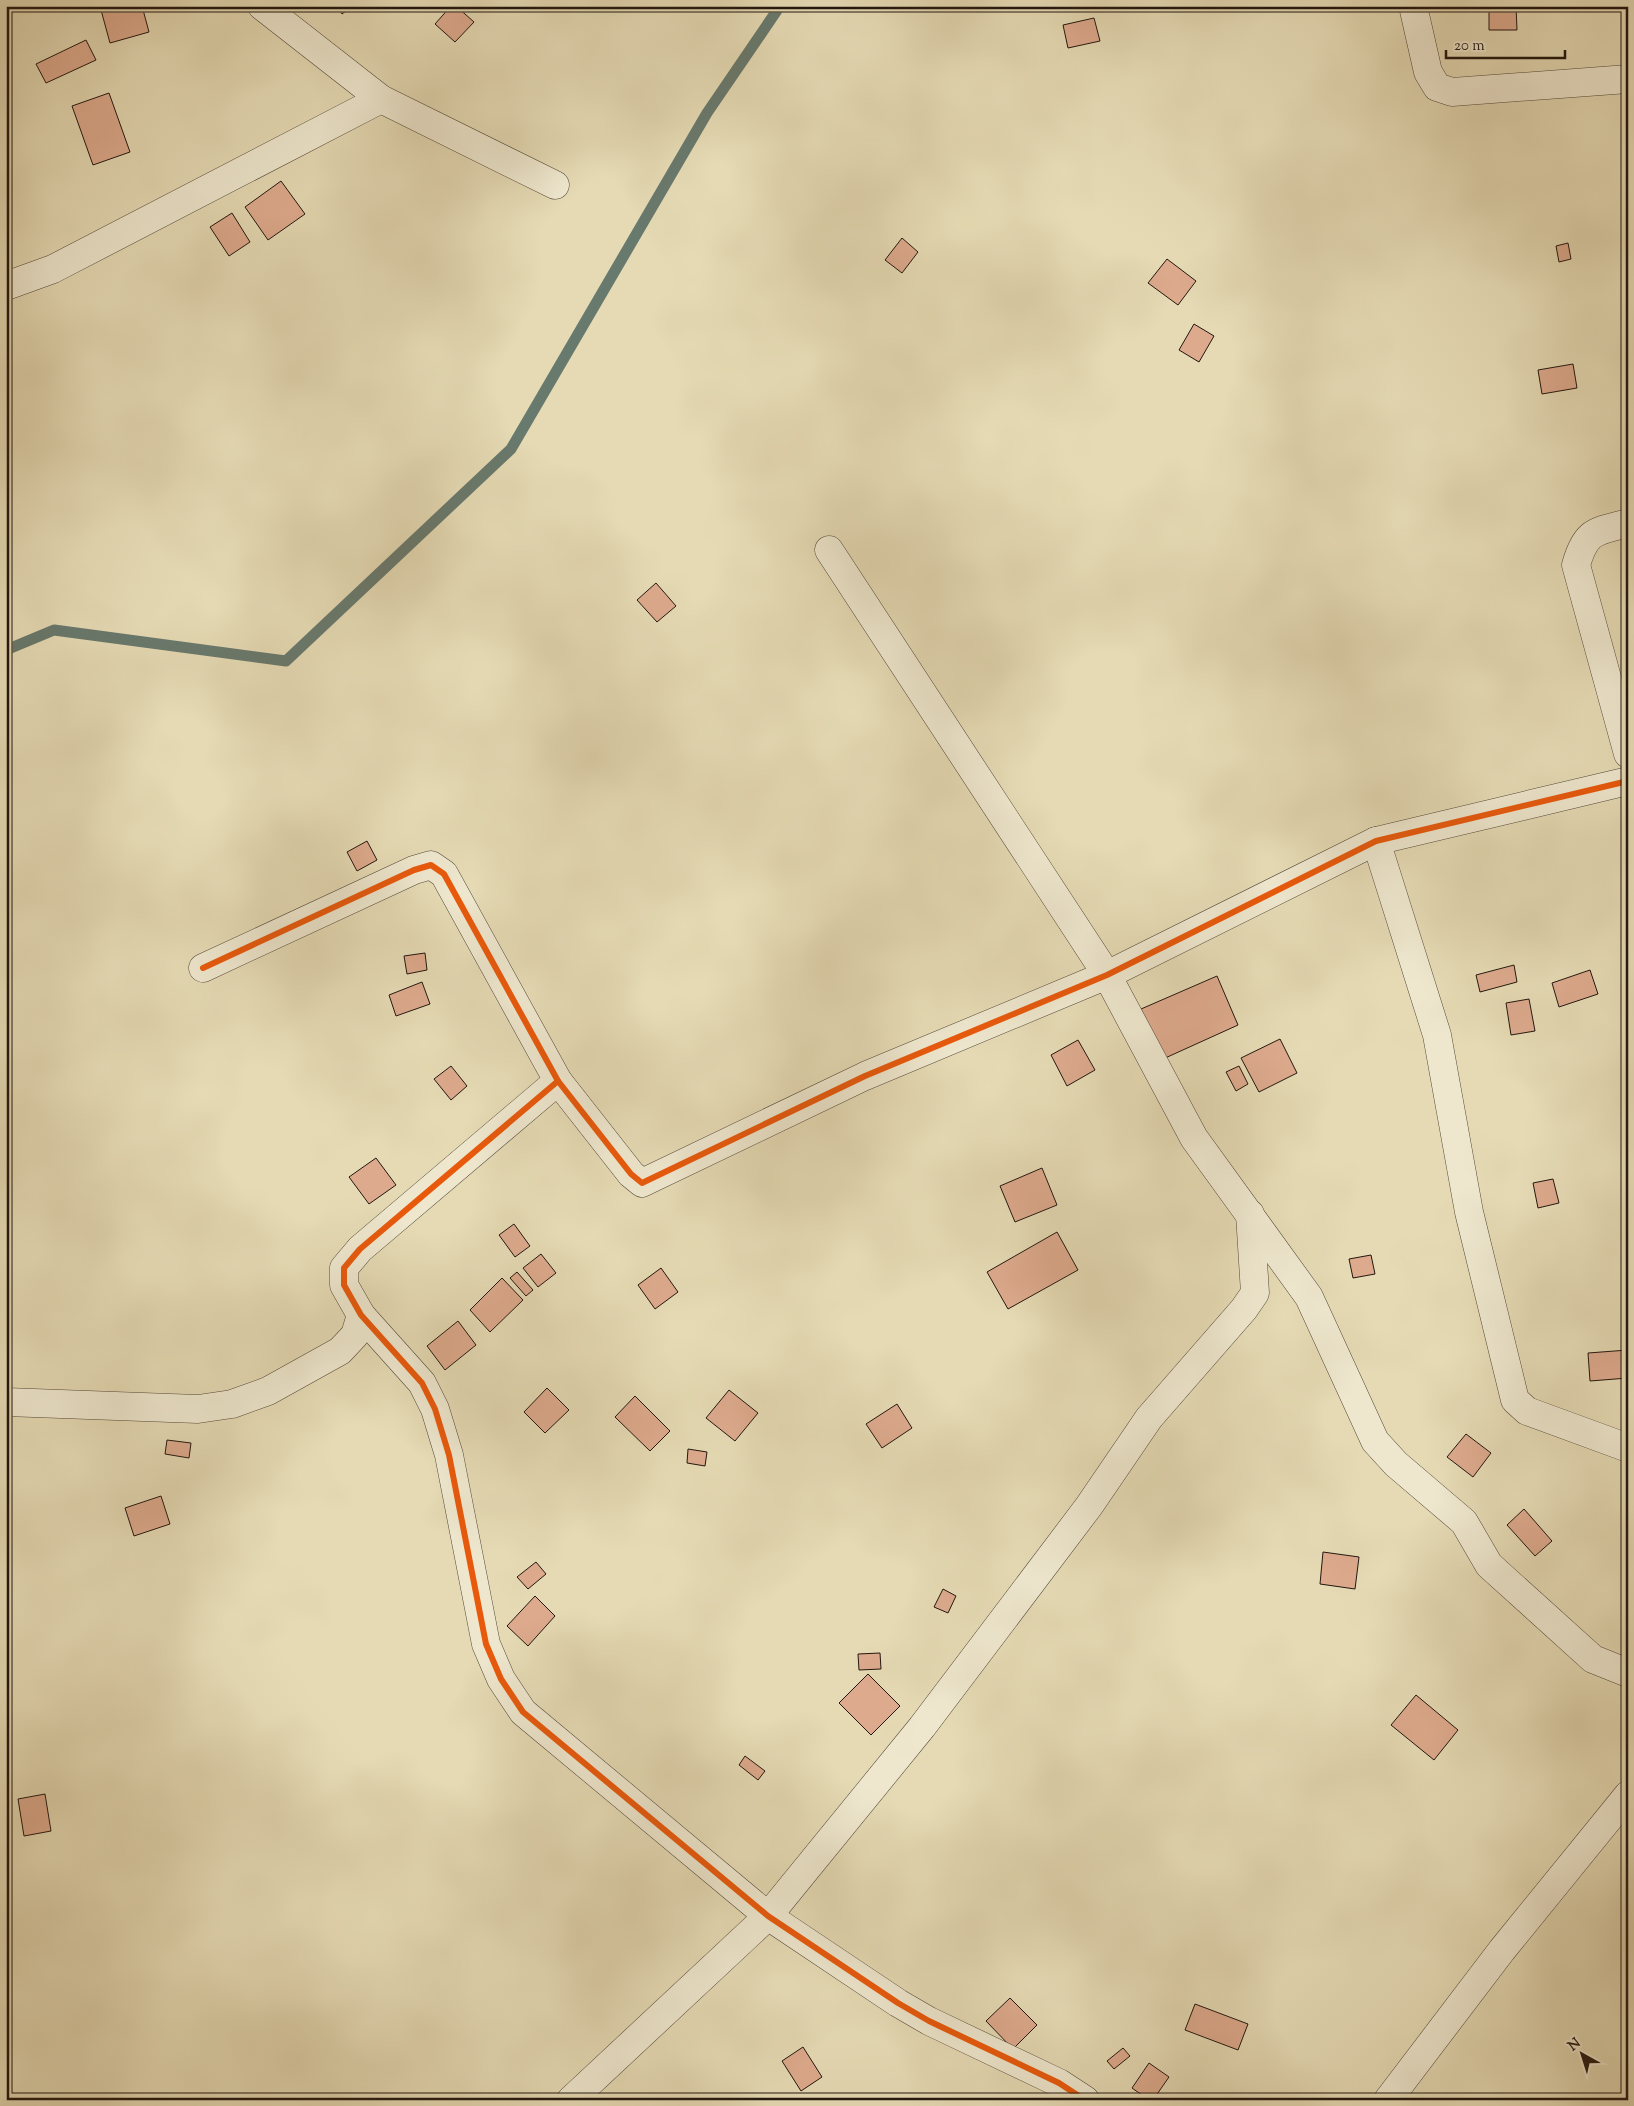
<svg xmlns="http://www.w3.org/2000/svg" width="1634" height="2106" font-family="'Sorts Mill Goudy',serif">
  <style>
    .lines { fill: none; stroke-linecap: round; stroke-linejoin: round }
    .stream { stroke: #68796d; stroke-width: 11 }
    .building { fill: #ddaa8d; stroke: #22170f }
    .minor-casing { stroke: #534838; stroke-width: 29 }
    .minor { stroke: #eee7ce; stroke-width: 28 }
    .cycleway-casing { stroke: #eee7ce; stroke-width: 9 }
    .cycleway { stroke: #e8590c; stroke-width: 6 }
  </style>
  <rect width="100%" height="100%" fill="#e5dab4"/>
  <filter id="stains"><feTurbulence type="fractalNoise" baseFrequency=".004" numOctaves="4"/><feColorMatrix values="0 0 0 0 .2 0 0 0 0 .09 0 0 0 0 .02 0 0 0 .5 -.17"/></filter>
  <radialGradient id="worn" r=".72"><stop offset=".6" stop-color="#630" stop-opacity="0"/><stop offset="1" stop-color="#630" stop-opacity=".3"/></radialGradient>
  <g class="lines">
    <!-- stream -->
    <polyline class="stream" points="6,650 54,630 286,661 511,449 707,113 780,6"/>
  </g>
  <!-- building -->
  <g class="building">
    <polygon points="115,6 142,6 149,32 110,43 101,10"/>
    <polygon points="337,6 353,6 342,14"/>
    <polygon points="451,6 456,6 474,22 455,42 435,24"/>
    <polygon points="1489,6 1516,6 1517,30 1489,30"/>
    <polygon points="1094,18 1100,41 1068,48 1063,25"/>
    <polygon points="86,40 96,60 46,83 36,64"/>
    <polygon points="109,93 130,152 93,165 72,106"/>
    <polygon points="281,181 305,214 268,240 245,207"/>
    <polygon points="232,213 250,242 229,256 210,227"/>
    <polygon points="902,238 918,252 902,273 885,260"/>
    <polygon points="1568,243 1571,259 1559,262 1556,246"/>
    <polygon points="1167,259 1196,281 1178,305 1148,283"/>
    <polygon points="1194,324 1214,336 1199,362 1179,350"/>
    <polygon points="1573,364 1577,388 1542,394 1538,370"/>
    <polygon points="656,583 676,606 657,622 637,600"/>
    <polygon points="367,841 377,860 357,871 347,852"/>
    <polygon points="425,953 427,970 407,974 404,956"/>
    <polygon points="1514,965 1517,982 1480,992 1476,975"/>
    <polygon points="1590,970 1598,994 1559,1007 1552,983"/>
    <polygon points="1217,976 1238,1025 1163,1059 1141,1009"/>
    <polygon points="422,982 430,1004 396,1016 389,995"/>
    <polygon points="1529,999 1535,1031 1511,1035 1506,1003"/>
    <polygon points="1280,1039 1297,1073 1259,1092 1241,1058"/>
    <polygon points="1078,1040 1095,1070 1067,1086 1051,1055"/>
    <polygon points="451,1066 467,1086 451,1100 434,1079"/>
    <polygon points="1239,1066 1248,1084 1236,1091 1226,1072"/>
    <polygon points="376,1158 396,1185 369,1204 349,1177"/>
    <polygon points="1042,1168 1057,1205 1015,1222 1000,1186"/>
    <polygon points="1553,1179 1559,1203 1538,1208 1533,1183"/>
    <polygon points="514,1224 530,1246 515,1257 499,1235"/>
    <polygon points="1057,1232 1078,1270 1008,1309 987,1272"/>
    <polygon points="541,1254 556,1273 538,1287 523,1268"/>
    <polygon points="1371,1255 1375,1274 1353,1278 1349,1259"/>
    <polygon points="661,1268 678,1292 655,1309 638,1285"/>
    <polygon points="517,1272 533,1290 526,1296 510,1278"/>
    <polygon points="502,1278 523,1300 490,1332 470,1310"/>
    <polygon points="458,1321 476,1345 445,1370 427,1346"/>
    <polygon points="1628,1350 1628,1378 1590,1381 1588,1353"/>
    <polygon points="547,1388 569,1410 545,1433 524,1412"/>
    <polygon points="729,1390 758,1413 735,1441 706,1418"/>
    <polygon points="635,1396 670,1431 650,1451 615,1417"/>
    <polygon points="897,1404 912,1428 882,1448 866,1424"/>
    <polygon points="1466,1434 1491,1453 1473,1477 1447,1457"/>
    <polygon points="167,1440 191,1443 189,1458 165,1454"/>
    <polygon points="688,1449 707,1452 705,1466 687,1463"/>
    <polygon points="161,1496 170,1524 134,1536 125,1508"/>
    <polygon points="1524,1509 1552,1541 1535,1556 1507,1525"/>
    <polygon points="1323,1552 1359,1557 1355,1589 1320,1584"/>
    <polygon points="536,1562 546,1574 528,1589 517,1577"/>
    <polygon points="943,1589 956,1596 948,1613 934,1607"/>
    <polygon points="535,1596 555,1616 528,1646 507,1626"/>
    <polygon points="880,1653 881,1669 859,1670 858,1654"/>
    <polygon points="868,1674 900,1706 871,1735 839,1703"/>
    <polygon points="1416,1695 1458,1730 1434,1760 1391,1725"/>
    <polygon points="745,1756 765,1771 758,1780 739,1765"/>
    <polygon points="45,1794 51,1831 24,1836 18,1799"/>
    <polygon points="1010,1998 1037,2025 1013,2049 986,2021"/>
    <polygon points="1195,2004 1248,2024 1238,2050 1185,2030"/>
    <polygon points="803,2047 822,2077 801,2091 782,2061"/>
    <polygon points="1123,2048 1130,2056 1114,2069 1107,2061"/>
    <polygon points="1149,2063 1169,2077 1153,2100 1149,2100 1132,2088"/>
    <polygon points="699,2094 701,2100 682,2100"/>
  </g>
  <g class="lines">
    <defs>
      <g id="minor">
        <polyline points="262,6 381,99 555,185"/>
        <polyline points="1413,6 1428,72 1437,87 1452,92 1628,79"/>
        <polyline points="6,286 53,269 381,99"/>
        <path d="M1628,523C1595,532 1586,530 1576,565L1628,754"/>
        <polyline points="829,550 1107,975 1194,1138 1309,1297 1375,1441 1396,1464 1464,1522 1489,1565 1593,1659 1628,1673"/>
        <polyline points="1376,841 1437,1035 1469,1212 1515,1400 1527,1411 1628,1448"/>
        <polyline points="203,968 414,870 431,865 444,874 558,1081 631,1174 642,1183 865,1076 1107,975 1376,841 1628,781"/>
        <polyline points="558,1081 360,1249 344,1268 344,1285 361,1315 422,1383 435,1409 449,1455 486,1644 501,1679 523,1712 768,1916 898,2003 929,2021 1059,2083 1085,2100"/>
        <polyline points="6,1402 198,1409 232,1404 268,1391 340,1351 355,1335 361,1315"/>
        <polyline points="571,2100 768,1916 922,1727 1089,1506 1149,1418 1244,1309 1255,1293 1250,1214"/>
        <polyline points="1388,2100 1502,1950 1628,1795"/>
      </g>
    </defs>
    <!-- minor casing -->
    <use href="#minor" class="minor-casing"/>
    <!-- minor -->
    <use href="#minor" class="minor"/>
    <defs>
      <g id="cycleway">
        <polyline points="203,968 414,870 431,865 444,874 558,1081 631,1174 642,1183 865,1076 1107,975 1376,841 1628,781"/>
        <polyline points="558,1081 360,1249 344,1268 344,1285 361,1315 422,1383 435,1409 449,1455 486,1644 501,1679 523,1712 768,1916 898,2003 929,2021 1059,2083 1085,2100"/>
      </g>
    </defs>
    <!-- cycleway casing -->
    <use href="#cycleway" class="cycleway-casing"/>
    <!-- cycleway -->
    <use href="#cycleway" class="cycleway"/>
  </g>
  <!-- margin -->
  <rect width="1634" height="2106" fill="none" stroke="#e5dab4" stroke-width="25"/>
  <rect x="8" y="8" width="1619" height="2091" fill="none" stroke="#22170f" stroke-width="2.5"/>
  <rect x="12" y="12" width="1609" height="2081" fill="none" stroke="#22170f"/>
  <!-- north arrow -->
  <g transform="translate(1582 2054) rotate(321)" stroke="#eee7ce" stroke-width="4" paint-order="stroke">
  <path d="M0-4L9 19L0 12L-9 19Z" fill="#22170f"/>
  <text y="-8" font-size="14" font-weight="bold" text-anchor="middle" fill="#22170f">N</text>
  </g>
  <!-- scale -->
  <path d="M1446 50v8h119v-8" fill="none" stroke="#22170f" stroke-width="2.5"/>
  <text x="1454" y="50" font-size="15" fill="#22170f" stroke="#eee7ce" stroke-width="4" paint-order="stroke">20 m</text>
  <rect width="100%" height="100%" filter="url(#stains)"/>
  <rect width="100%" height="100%" fill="url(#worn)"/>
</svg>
